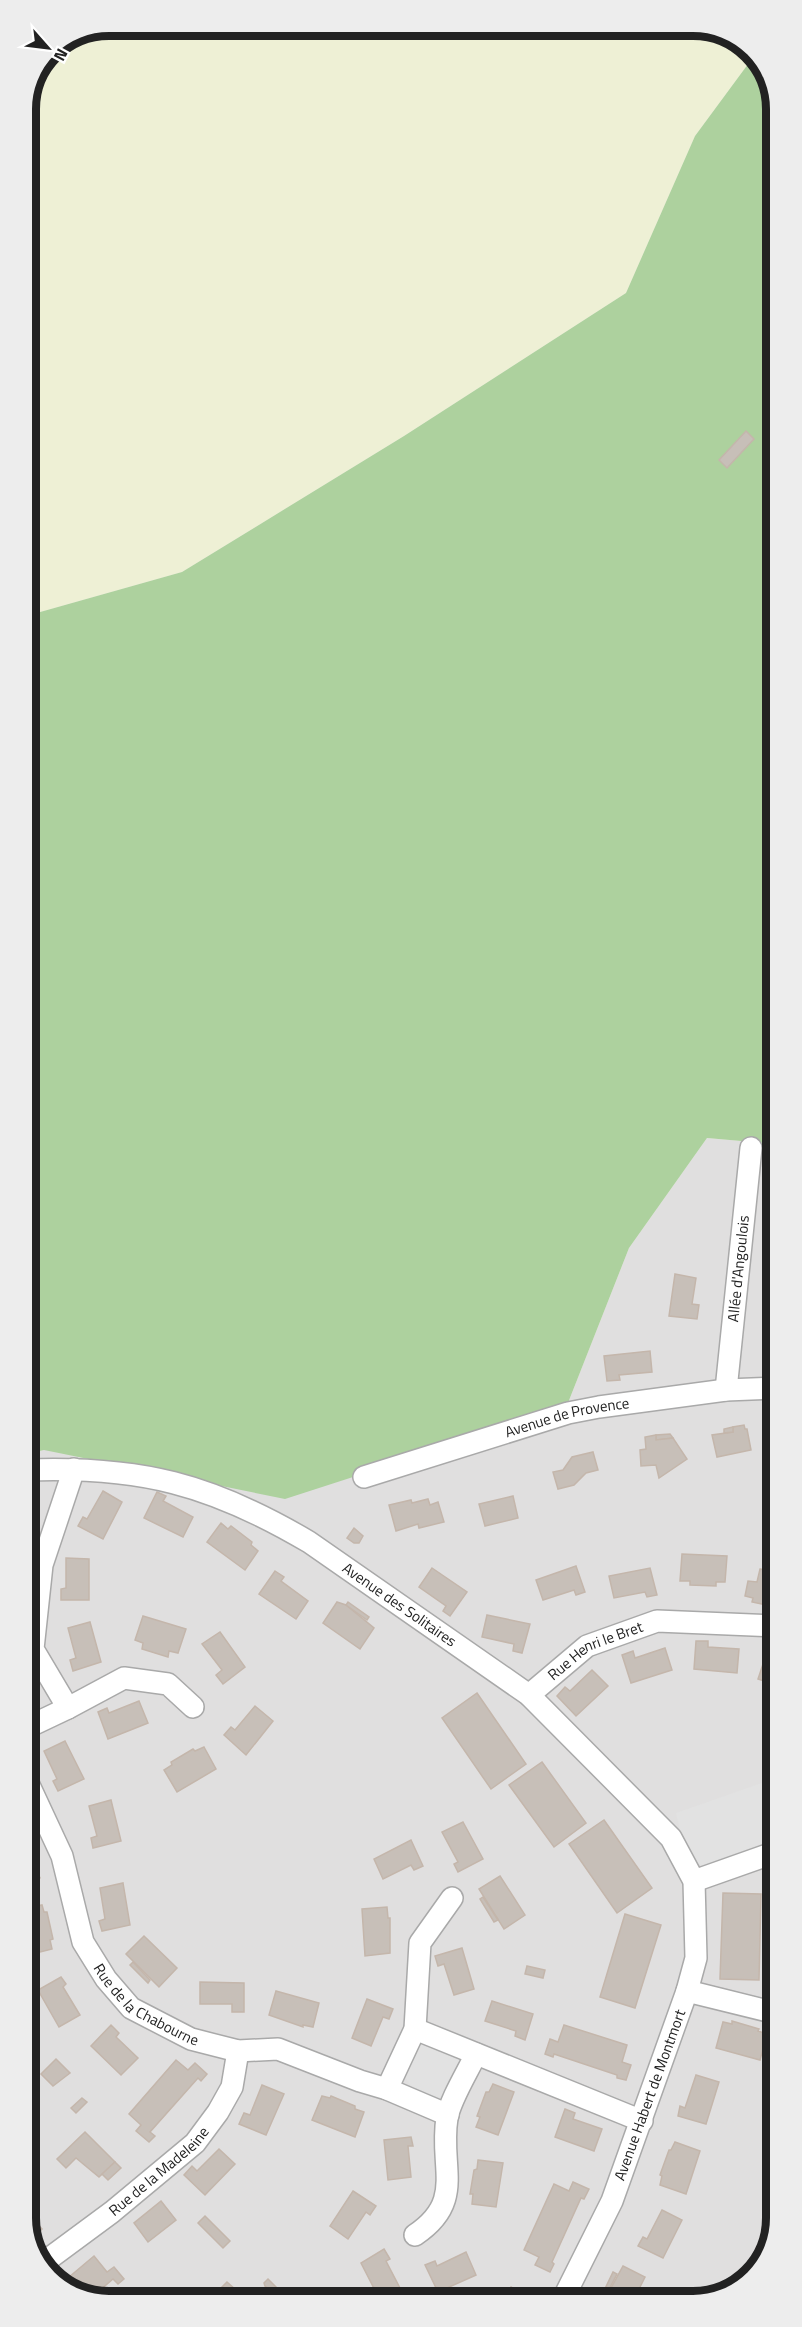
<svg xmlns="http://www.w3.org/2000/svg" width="802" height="2327" font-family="'Titillium Web',sans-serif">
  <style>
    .residential { fill: #e0dfdf }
    .farmland { fill: #eef0d5 }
    .forest { fill: #add19e }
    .parking { fill: #e2e2e2 }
    .building { fill: #c7bfb8; stroke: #c4b6ab; stroke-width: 1.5 }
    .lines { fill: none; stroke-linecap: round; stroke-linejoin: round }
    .street-casing { stroke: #a9a9a9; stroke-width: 24 }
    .street { stroke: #fff; stroke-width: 21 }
    .labels { text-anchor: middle; stroke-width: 4.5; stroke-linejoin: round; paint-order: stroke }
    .street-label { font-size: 15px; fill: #222; stroke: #fff }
    .rim { fill: none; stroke: #222; stroke-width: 8 }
  </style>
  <rect width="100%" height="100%" fill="#f2efe9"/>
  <!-- residential -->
  <polygon class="residential" points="707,1138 775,1144 776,2218 759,2269 714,2299 103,2301 54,2281 28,2239 27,1454 44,1450 566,1408 629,1248"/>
  <!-- farmland -->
  <polygon class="farmland" points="109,26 699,26 748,46 754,56 695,136 626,293 404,436 182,572 26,616 26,104 50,50"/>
  <!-- forest -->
  <polygon class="forest" points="754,56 774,88 775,1144 707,1138 629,1248 566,1408 285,1499 44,1450 27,1454 26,616 182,572 404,436 626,293 695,136"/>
  <!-- parking -->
  <g class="parking">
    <polygon points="776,1778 776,1843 706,1868 692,1860 684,1847 676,1813"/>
    <polygon points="427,2040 458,2052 463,2060 445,2097 437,2098 412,2088 404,2075 419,2043"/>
  </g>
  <!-- building -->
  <g class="building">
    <polygon points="746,431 754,439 727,468 719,460"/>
    <polygon points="675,1274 696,1278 692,1304 699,1305 697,1319 669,1316"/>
    <polygon points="650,1351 652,1372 619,1375 620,1380 607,1381 604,1356"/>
    <polygon points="744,1425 745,1429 747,1429 751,1450 717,1457 712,1435 733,1432 733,1427"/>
    <polygon points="733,1427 733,1432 724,1433 724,1429"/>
    <polygon points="670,1434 673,1438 656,1440 656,1435"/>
    <polygon points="656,1435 656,1440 673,1438 687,1459 659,1478 656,1465 641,1466 640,1450 646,1449 645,1437"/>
    <polygon points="593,1452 598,1470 586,1473 574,1485 558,1489 553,1472 563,1470 572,1457"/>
    <polygon points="103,1491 122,1502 103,1539 78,1526 83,1517 87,1519"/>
    <polygon points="157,1492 166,1496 163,1501 193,1517 183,1537 144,1518"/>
    <polygon points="513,1496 518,1518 485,1526 479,1504"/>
    <polygon points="428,1499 430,1505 438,1502 444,1522 419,1528 418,1524 396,1531 389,1505 411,1500 412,1503"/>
    <polygon points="221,1523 228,1529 231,1526 252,1542 251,1545 258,1551 245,1570 207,1542"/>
    <polygon points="354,1528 363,1536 359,1543 354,1543 347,1538"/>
    <polygon points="682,1554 727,1556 725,1582 716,1582 716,1586 690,1585 690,1581 680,1581"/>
    <polygon points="66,1558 89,1559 89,1600 61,1600 61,1589 66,1588"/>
    <polygon points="576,1566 585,1592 576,1595 574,1590 543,1600 536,1580"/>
    <polygon points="432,1568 467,1592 450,1616 443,1611 446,1606 419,1587"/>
    <polygon points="650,1568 657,1595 647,1597 645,1592 614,1598 609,1576"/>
    <polygon points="760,1569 776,1572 776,1607 752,1602 753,1598 745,1596 748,1581 757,1582"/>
    <polygon points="275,1571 284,1577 281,1581 308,1601 296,1619 259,1594"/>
    <polygon points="337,1602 346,1605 374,1628 360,1649 323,1623"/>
    <polygon points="348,1602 369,1617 367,1620 346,1605"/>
    <polygon points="487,1615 530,1624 522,1653 513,1651 514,1644 482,1637"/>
    <polygon points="143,1616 186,1629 178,1653 169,1651 168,1657 142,1649 143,1643 135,1640"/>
    <polygon points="90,1622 101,1662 73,1671 70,1660 76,1658 68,1628"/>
    <polygon points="220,1632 245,1667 223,1684 216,1675 222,1670 202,1644"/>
    <polygon points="696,1641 708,1641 708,1647 739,1649 737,1673 694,1669"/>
    <polygon points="665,1648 672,1670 631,1683 622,1655 633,1651 635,1658"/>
    <polygon points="767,1652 776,1655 776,1685 758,1679"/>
    <polygon points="592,1670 608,1686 576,1716 557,1696 565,1687 570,1691"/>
    <polygon points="477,1693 526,1764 491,1789 442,1718"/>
    <polygon points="139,1701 148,1723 108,1739 98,1712 107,1708 109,1713"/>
    <polygon points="255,1706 273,1721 246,1755 224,1735 231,1727 235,1730"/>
    <polygon points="65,1741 84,1779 58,1791 53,1781 57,1779 44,1751"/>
    <polygon points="204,1747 216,1769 177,1792 164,1770 172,1765 171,1762 193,1749 195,1751"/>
    <polygon points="542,1762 586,1823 554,1847 509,1785"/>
    <polygon points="111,1800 121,1841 93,1848 91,1838 97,1836 89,1806"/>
    <polygon points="604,1820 652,1888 617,1913 569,1844"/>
    <polygon points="463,1822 483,1859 458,1872 454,1864 458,1862 442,1832"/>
    <polygon points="411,1840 423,1866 414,1870 411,1865 383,1879 374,1859"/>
    <polygon points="28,1851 40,1878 28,1884"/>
    <polygon points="500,1876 525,1915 504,1929 479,1889"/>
    <polygon points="123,1883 130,1925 102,1931 99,1921 105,1919 100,1888"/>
    <polygon points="723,1893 761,1894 759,1980 720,1979"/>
    <polygon points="483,1897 498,1920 494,1922 480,1899"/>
    <polygon points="42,1905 44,1912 47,1912 53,1939 50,1940 52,1949 28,1955 28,1908"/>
    <polygon points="387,1907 388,1918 390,1918 390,1953 365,1956 362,1909"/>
    <polygon points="625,1914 661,1925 635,2008 600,1997"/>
    <polygon points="144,1936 177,1968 159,1987 126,1954"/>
    <polygon points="462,1948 474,1989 454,1995 444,1964 438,1966 435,1956"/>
    <polygon points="133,1962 150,1980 148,1983 130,1965"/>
    <polygon points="527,1966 545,1970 543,1978 525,1974"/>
    <polygon points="61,1977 66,1984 63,1987 80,2015 59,2027 38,1990"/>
    <polygon points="200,1982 244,1983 244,2012 232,2012 232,2004 200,2004"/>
    <polygon points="276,1991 319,2003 313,2027 303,2025 303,2027 269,2015"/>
    <polygon points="367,1999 393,2009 389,2019 383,2017 371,2046 352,2038"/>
    <polygon points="492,2001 533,2014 525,2040 515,2036 516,2031 485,2021"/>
    <polygon points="732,2021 759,2029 758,2031 767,2034 760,2060 716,2048 723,2022 732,2024"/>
    <polygon points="111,2025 119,2033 116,2037 138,2058 121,2075 91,2046"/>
    <polygon points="564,2025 627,2045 622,2062 631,2065 626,2080 617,2078 617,2075 554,2054 553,2057 545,2054 550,2039 558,2042"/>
    <polygon points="56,2059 70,2073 53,2086 41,2074"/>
    <polygon points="176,2060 188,2070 195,2063 207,2074 201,2081 198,2078 150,2132 155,2136 149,2142 136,2131 141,2125 129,2114"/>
    <polygon points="696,2075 719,2082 706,2124 678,2116 680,2106 685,2108"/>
    <polygon points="493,2084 514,2092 498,2135 476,2127 480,2117 477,2116 486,2092 489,2092"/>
    <polygon points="262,2085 284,2094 266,2135 239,2124 244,2113 250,2115"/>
    <polygon points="322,2096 330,2098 331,2096 355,2106 355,2109 364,2112 355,2137 312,2120"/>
    <polygon points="82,2098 87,2102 76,2113 71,2108"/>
    <polygon points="565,2109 575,2113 573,2119 602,2129 594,2151 555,2137"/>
    <polygon points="85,2132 115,2162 99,2177 76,2158 66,2168 57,2159"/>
    <polygon points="411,2137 413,2146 408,2146 411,2177 388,2180 384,2140"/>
    <polygon points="675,2142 700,2151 686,2194 660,2185 662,2176 660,2175 669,2150 671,2150"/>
    <polygon points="219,2149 235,2164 205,2195 184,2175 192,2166 197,2171"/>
    <polygon points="478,2160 503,2163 496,2207 472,2204 473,2194 470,2194 474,2170 477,2169"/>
    <polygon points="115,2162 121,2168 108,2180 102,2174"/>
    <polygon points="573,2182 589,2189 584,2199 581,2198 552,2262 554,2264 550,2272 535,2265 539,2257 524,2250 554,2184 569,2191"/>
    <polygon points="353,2191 376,2206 370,2215 366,2212 348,2239 330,2226"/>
    <polygon points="161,2201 176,2220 148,2242 134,2223"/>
    <polygon points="662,2210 682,2220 663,2258 638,2246 643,2237 647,2239"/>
    <polygon points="28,2214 42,2229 30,2241 28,2239"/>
    <polygon points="205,2216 230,2241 223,2248 198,2223"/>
    <polygon points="384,2249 390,2259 386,2261 401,2290 380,2300 361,2263"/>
    <polygon points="466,2252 476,2275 438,2292 425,2265 435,2261 437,2266"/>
    <polygon points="94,2256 107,2272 114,2267 124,2279 118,2284 113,2279 92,2297 64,2285 62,2283"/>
    <polygon points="758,2264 759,2269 752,2274 750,2271"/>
    <polygon points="623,2266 645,2277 634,2299 605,2299"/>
    <polygon points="613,2272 617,2274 605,2297 602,2295"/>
    <polygon points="268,2279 279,2290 274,2295 265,2286 264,2283"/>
    <polygon points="227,2282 236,2290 225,2300 218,2291"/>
    <polygon points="511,2287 533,2299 503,2300"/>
  </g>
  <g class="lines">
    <defs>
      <g id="street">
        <path id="s1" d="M726,1390L751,1148"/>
        <path id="s2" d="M27,1470C140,1466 211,1484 309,1542L529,1695L671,1838L694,1881L696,1958L687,1991L612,2201L563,2299"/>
        <path id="s3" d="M364,1477L568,1413L599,1407L726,1390L775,1388"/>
        <path id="s4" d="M529,1695L587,1646L657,1621L776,1626"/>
        <polyline points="68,1708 124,1678 168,1684 193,1707"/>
        <polyline points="28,1727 68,1708 33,1649 42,1565 74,1469"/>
        <path id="s5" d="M28,1783L62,1856L83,1942L106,1979L131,2008L191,2039L238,2051L278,2049L360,2081L387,2089L448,2115"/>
        <polyline points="694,1881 776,1852"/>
        <polyline points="687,1991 776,2013"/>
        <polyline points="415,2029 642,2121"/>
        <polyline points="387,2089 415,2029 420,1943 452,1898"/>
        <path d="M415,2235C466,2201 439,2167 447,2118C450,2100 468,2071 476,2054"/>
        <path id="s6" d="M43,2263L112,2212L195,2143L218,2112L232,2087L238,2051"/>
      </g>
    </defs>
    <!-- street casing -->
    <use href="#street" class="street-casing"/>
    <!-- street -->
    <use href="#street" class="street"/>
  </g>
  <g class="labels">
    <!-- street labels -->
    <g class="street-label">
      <text dy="5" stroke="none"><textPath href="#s1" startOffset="122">Allée d'Angoulois</textPath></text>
      <text dy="5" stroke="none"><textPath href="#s3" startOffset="212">Avenue de Provence</textPath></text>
      <text dy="5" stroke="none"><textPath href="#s2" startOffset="406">Avenue des Solitaires</textPath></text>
      <text dy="5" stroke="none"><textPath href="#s4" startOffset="81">Rue Henri le Bret</textPath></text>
      <text dy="5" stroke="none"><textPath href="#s5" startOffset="261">Rue de la Chabourne</textPath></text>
      <text transform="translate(650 2095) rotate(-70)" y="5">Avenue Habert de Montmort</text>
      <text dy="5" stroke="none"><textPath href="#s6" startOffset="148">Rue de la Madeleine</textPath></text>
    </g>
  </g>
  <!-- crop -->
  <path d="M0 0H802V2327H0ZM109 36H693A73 73 0 0 1 766 109V2218A73 73 0 0 1 693 2291H109A73 73 0 0 1 36 2218V109A73 73 0 0 1 109 36Z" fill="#ededed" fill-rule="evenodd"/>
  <path class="rim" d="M109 36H693A73 73 0 0 1 766 109V2218A73 73 0 0 1 693 2291H109A73 73 0 0 1 36 2218V109A73 73 0 0 1 109 36Z"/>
  <!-- north arrow -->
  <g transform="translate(48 48) rotate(118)" stroke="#ffffff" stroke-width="4.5" paint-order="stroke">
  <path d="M0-4.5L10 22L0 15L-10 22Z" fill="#222222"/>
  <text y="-9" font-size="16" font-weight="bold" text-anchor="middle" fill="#222222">N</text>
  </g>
</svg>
